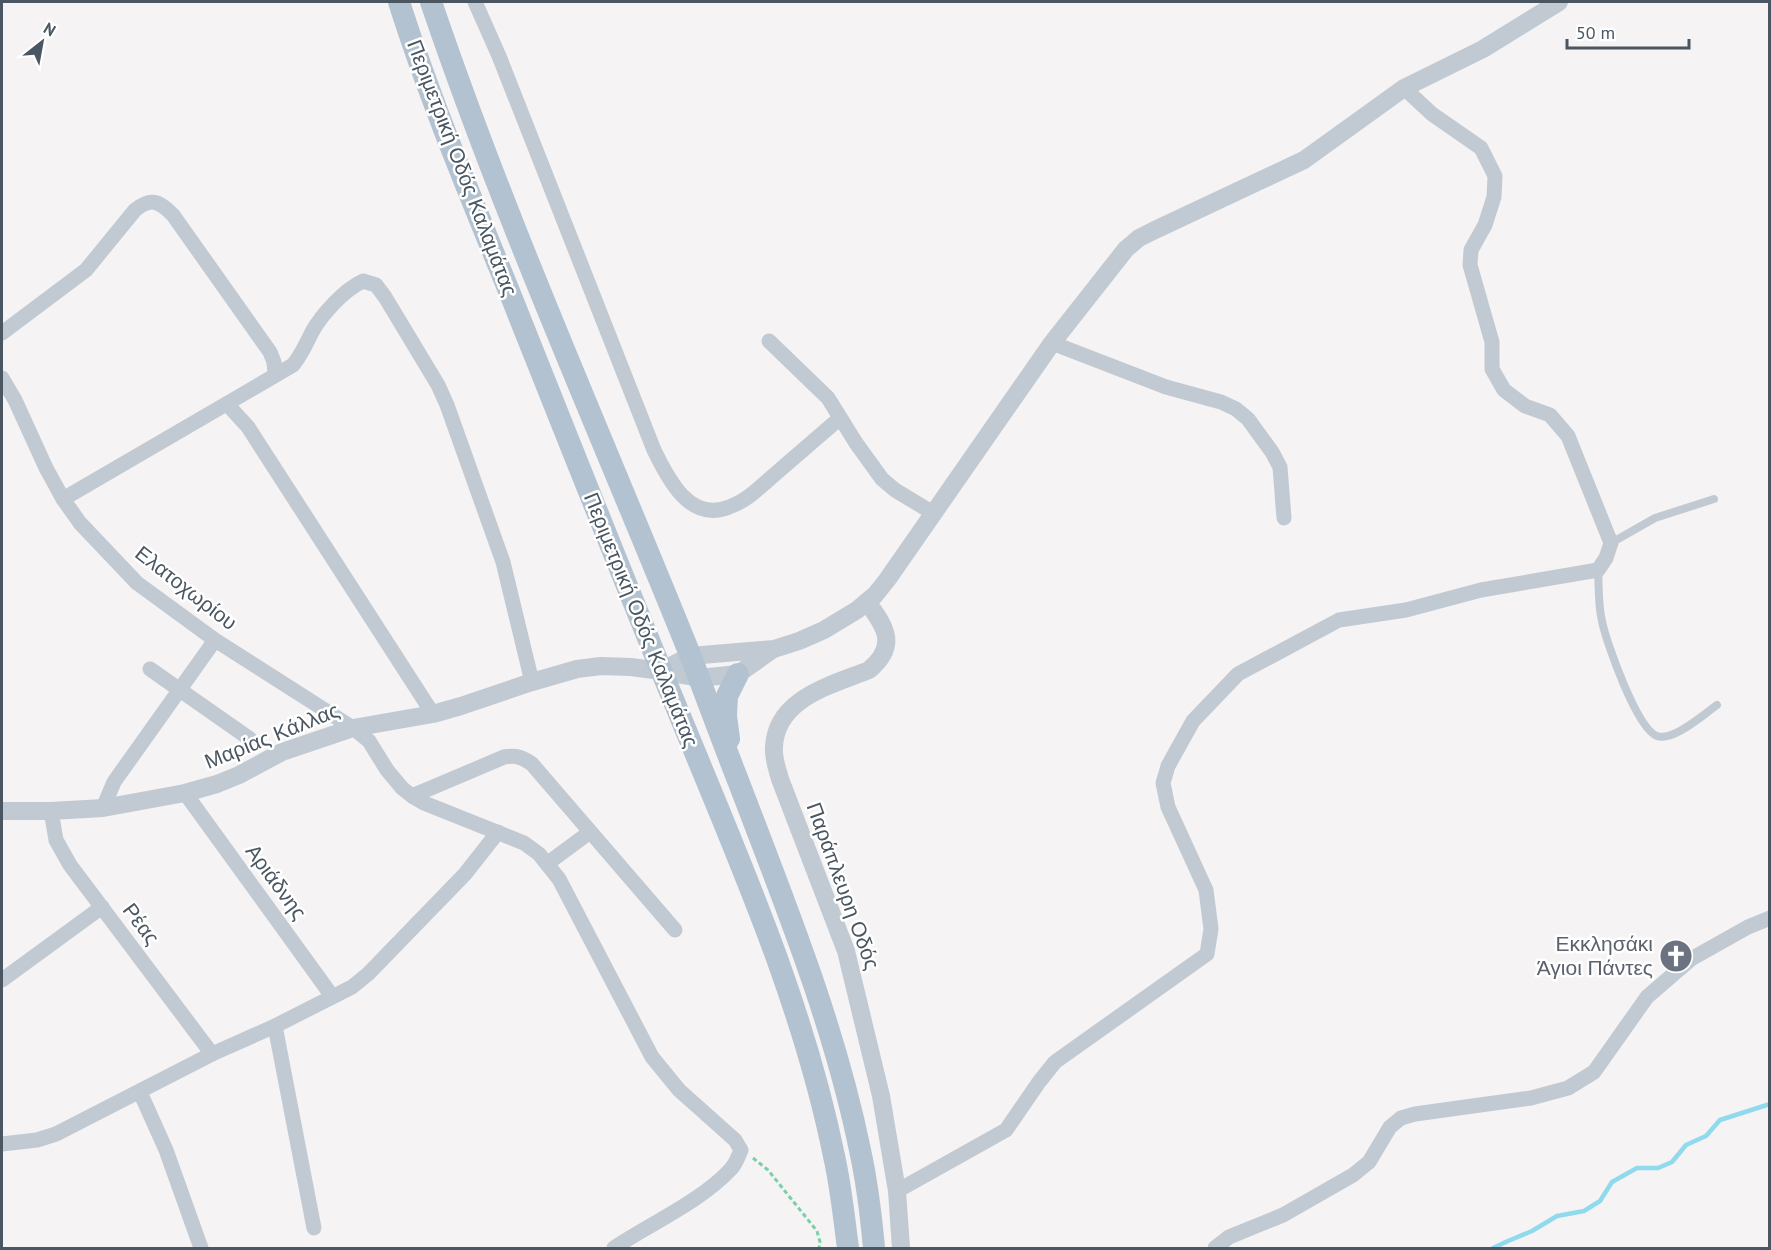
<svg xmlns="http://www.w3.org/2000/svg" width="1771" height="1250" font-family="'PT Sans',sans-serif">
  <style>
    .lines { fill: none; stroke-linecap: round; stroke-linejoin: round }
    .stream { stroke: #90daee; stroke-width: 4.5 }
    .path { stroke: #7ad0a6; stroke-width: 3; stroke-dasharray: 4.5 3; stroke-linecap: butt }
    .service { stroke: #c1cad2; stroke-width: 8 }
    .minor { stroke: #c1cad2; stroke-width: 15 }
    .tertiary { stroke: #c1cad2; stroke-width: 18 }
    .primary { stroke: #b3c2d1; stroke-width: 22 }
    .labels { text-anchor: middle; stroke-width: 5; stroke-linejoin: round; paint-order: stroke }
    .street-label { font-size: 21px; fill: #4a5661; stroke: #fff }
    .worship-label { font-size: 21px; fill: #5b616d; stroke: #fff; text-anchor: end }
  </style>
  <rect width="100%" height="100%" fill="#f5f3f3"/>
  <g class="lines">
    <!-- stream -->
    <polyline class="stream" points="1493,1248 1508,1241 1532,1231 1557,1216 1584,1211 1600,1201 1612,1182 1637,1168 1658,1168 1672,1162 1686,1145 1706,1136 1720,1120 1770,1104"/>
    <!-- path -->
    <polyline class="path" points="753,1158 768,1170 817,1231 820,1242 819,1248"/>
    <!-- service -->
    <g class="service">
      <polyline points="1611,543 1655,518 1714,499"/>
      <path d="M1598,570C1599,586 1598,605 1602,621C1606,642 1637,729 1657,736C1673,742 1704,714 1717,705"/>
    </g>
    <!-- minor -->
    <g class="minor">
      <path d="M475,2L499,56L654,450C668,479 690,523 729,507C747,501 760,487 774,475C796,456 818,437 840,418"/>
      <path d="M2,333L86,270L135,210C151,197 159,201 173,215L270,352L274,362L275,374"/>
      <polyline points="769,341 828,398 856,443 882,479 895,490 933,513"/>
      <polyline points="1052,343 1166,387 1221,402 1236,409 1248,419 1272,452 1280,467 1284,518"/>
      <path d="M2,378L15,400L46,468L63,499L80,523L137,583L215,640L353,728L369,741L387,770L402,788L412,796L424,803L524,843L539,854L559,879L652,1057L679,1090L735,1140L741,1150C738,1157 736,1164 730,1170C701,1201 650,1224 614,1248"/>
      <polyline points="227,404 248,427 433,714"/>
      <path d="M63,499L293,365C302,354 306,344 312,332C322,314 344,290 363,281L376,285L385,297L438,385L447,405L503,562L532,682"/>
      <polyline points="150,669 250,739"/>
      <polyline points="185,793 332,996"/>
      <path d="M412,796L504,757C516,755 522,757 532,764L675,930"/>
      <polyline points="103,808 114,782 215,640"/>
      <polyline points="51,811 56,840 70,865 212,1054"/>
      <polyline points="548,863 590,832"/>
      <polyline points="2,980 102,907"/>
      <polyline points="275,1026 314,1228"/>
      <polyline points="140,1092 166,1150 201,1248"/>
      <polyline points="2,1144 37,1140 56,1134 212,1054 275,1026 352,987 368,974 465,874 498,832"/>
      <polyline points="897,1191 1006,1130 1039,1082 1055,1062 1207,954 1211,929 1206,890 1168,807 1163,783 1168,766 1193,721 1238,674 1339,620 1406,610 1481,590 1598,570 1606,558 1611,543 1568,436 1550,415 1525,406 1504,390 1492,369 1492,342 1470,265 1471,250 1485,225 1494,197 1495,176 1481,148 1432,114 1404,88"/>
      <polyline points="1215,1248 1229,1237 1283,1215 1353,1175 1369,1162 1390,1127 1401,1118 1415,1114 1531,1098 1568,1088 1594,1072 1647,997 1691,959 1748,927 1770,918"/>
    </g>
    <!-- tertiary -->
    <g class="tertiary">
      <path d="M867,602C886,627 898,646 869,670C832,685 776,698 774,747C773,758 777,768 780,779L846,951L881,1096L897,1191L901,1248"/>
      <polyline points="661,671 690,656 774,649 799,641 824,630 857,610 875,595 887,580 1052,343 1126,249 1139,238 1155,230 1304,160 1404,88 1483,49 1559,2"/>
      <polyline points="2,811 51,811 103,808 185,793 217,784 239,775 282,752 353,728 433,714 461,706 532,682 577,669 601,666 631,667 661,671 699,678 738,674 772,650"/>
    </g>
    <!-- primary -->
    <g class="primary">
      <path d="M399,2C431,103 473,202 513,301C568,439 623,578 680,716C739,860 803,1003 834,1156C841,1187 844,1218 848,1248"/>
      <path d="M431,2C506,223 602,436 689,652C706,696 722,740 739,783C785,904 834,1023 860,1150C867,1182 871,1215 874,1248"/>
      <polyline points="729,739 726,716 727,696 738,674"/>
    </g>
  </g>
  <!-- icons -->
  <defs>
    <symbol id="church-disc" viewBox="-11 -11 22 22"><circle r="9.5" fill="#6b7280" stroke="#fff"/><path d="M-1.2-6h2.4v3.5h3.3v2.4h-3.3V6h-2.4V-.1h-3.3v-2.4h3.3Z" fill="#fff"/></symbol>
  </defs>
  <g fill-rule="evenodd">
    <use href="#church-disc" x="1657" y="937" width="38" height="38"/>
  </g>
  <g class="labels">
    <!-- street labels -->
    <g class="street-label">
      <text transform="translate(462 168) rotate(69)" y="7">Περιμετρική Οδός Καλαμάτας</text>
      <text transform="translate(186 588) rotate(38)" y="7">Ελατοχωρίου</text>
      <text transform="translate(641 620) rotate(68)" y="7">Περιμετρική Οδός Καλαμάτας</text>
      <text transform="translate(272 736) rotate(-22)" y="7">Μαρίας Κάλλας</text>
      <text transform="translate(276 882) rotate(54)" y="7">Αριάδνης</text>
      <text transform="translate(843 886) rotate(70)" y="7">Παράπλευρη Οδός</text>
      <text transform="translate(141 924) rotate(53)" y="7">Ρέας</text>
    </g>
    <!-- worship labels -->
    <g class="worship-label">
      <text x="1653" y="951">Εκκλησάκι<tspan x="1653" dy="24">Άγιοι Πάντες</tspan></text>
    </g>
  </g>
  <!-- border -->
  <rect width="1771" height="1250" fill="none" stroke="#4a5661" stroke-width="6"/>
  <!-- north arrow -->
  <g transform="translate(42 42) rotate(31)" stroke="#ffffff" stroke-width="4.5" paint-order="stroke">
  <path d="M0-4.5L10 22L0 15L-10 22Z" fill="#4a5661"/>
  <text y="-9" font-size="16" font-weight="bold" text-anchor="middle" fill="#4a5661">N</text>
  </g>
  <!-- scale -->
  <path d="M1567 39v9h122v-9" fill="none" stroke="#4a5661" stroke-width="3"/>
  <text x="1576" y="39" font-size="18" fill="#4a5661" stroke="#ffffff" stroke-width="4.5" paint-order="stroke">50 m</text>
</svg>
